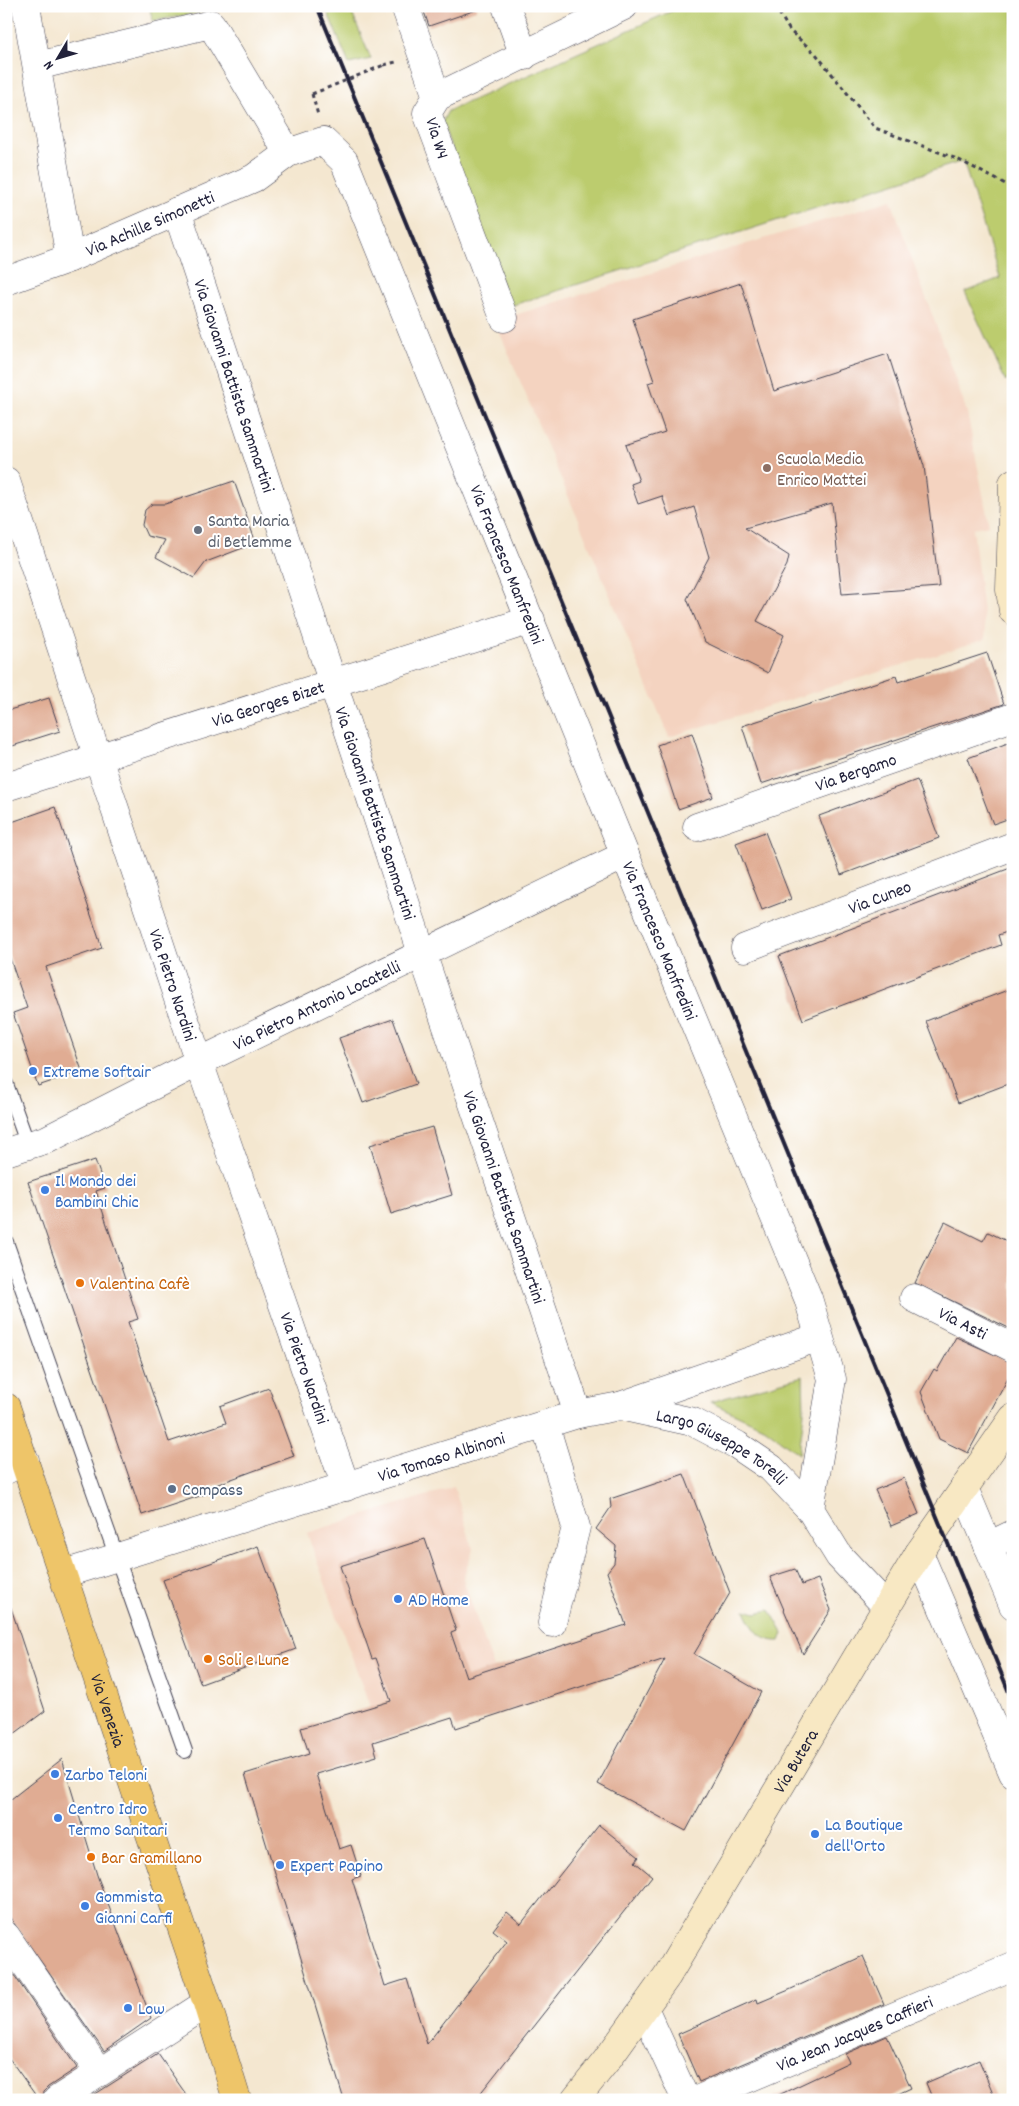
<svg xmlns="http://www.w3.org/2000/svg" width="1019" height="2106" font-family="Dekko,sans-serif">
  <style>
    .built { fill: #f4d3c0 }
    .green { fill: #bccc6e; stroke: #6f7754 }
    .building { fill: #e0ac93 }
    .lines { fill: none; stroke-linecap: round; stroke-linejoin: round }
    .lane-casing { stroke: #424051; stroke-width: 16 }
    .street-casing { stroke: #424051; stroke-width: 29 }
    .secondary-casing { stroke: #424051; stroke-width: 29 }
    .primary-casing { stroke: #424051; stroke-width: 29 }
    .path { stroke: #424051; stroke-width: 3; stroke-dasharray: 4 4; stroke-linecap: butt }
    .lane { stroke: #fff; stroke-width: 14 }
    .street { stroke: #fff; stroke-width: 28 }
    .secondary { stroke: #f8e8c3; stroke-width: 28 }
    .primary { stroke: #eec569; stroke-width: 28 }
    .rail { stroke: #22223b; stroke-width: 4 }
    .path-bridge { stroke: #424051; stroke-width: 3; stroke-dasharray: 4 4; stroke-linecap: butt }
    .education-dot { fill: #8d6e63; stroke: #fff; stroke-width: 2 }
    .worship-dot { fill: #6b7280; stroke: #fff; stroke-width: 2 }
    .shop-dot { fill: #3f7fe0; stroke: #fff; stroke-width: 2 }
    .food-dot { fill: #e8710a; stroke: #fff; stroke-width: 2 }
    .service-dot { fill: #5c6f8a; stroke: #fff; stroke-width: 2 }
    .labels { text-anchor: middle; stroke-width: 4; stroke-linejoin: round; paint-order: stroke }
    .street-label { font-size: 18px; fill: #22223b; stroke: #fff }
    .education-label { font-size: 18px; fill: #785e54; stroke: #fff; text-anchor: start }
    .worship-label { font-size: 18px; fill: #5b616d; stroke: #fff; text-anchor: start }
    .shop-label { font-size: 18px; fill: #366cbe; stroke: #fff; text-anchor: start }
    .food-label { font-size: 18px; fill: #c56008; stroke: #fff; text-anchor: start }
    .service-label { font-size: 18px; fill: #4e5e75; stroke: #fff; text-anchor: start }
  </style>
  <rect width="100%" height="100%" fill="#fff"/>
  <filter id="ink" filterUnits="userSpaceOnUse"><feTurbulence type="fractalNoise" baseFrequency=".02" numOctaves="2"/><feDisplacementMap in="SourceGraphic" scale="10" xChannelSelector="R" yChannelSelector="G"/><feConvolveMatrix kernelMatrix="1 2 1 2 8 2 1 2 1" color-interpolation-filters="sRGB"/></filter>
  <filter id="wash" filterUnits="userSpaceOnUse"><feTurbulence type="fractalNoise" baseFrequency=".0096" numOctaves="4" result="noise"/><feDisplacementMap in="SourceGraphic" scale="20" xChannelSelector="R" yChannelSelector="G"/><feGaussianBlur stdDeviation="1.12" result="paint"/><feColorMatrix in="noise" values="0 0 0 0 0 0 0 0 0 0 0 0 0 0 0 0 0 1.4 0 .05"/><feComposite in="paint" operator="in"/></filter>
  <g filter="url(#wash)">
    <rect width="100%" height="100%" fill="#f4e7d0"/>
    <!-- built -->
    <g class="built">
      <polygon points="891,200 967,412 989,525 973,528 986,639 669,737 495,321"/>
      <polygon points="454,1487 473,1549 463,1579 494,1668 370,1707 307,1533"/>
    </g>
    <!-- green -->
    <g class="green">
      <polygon points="149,6 238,6 153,21"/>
      <polygon points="325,6 349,6 371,59 349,64"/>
      <polygon points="683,6 1013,6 1013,370 1006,382 965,292 1000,278 963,161 510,306 442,122 448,111"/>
      <polygon points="803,1376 804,1412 799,1454 763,1427 710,1402"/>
      <path d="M745,1610L756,1613L770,1610L783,1633L780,1641C760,1642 752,1627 745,1610Z"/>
    </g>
    <g id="blocks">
      <!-- building -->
      <g class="building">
        <polygon points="422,6 476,6 476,10 429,26"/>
        <polygon points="741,283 774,391 888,354 924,466 939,587 842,594 832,503 745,528 789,556 787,565 757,621 784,635 768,673 705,642 687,599 709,557 694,507 669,516 662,496 638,504 631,484 639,481 626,445 665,432 648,383 654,381 633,319"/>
        <polygon points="234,481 256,543 206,562 194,578 156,557 165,540 147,536 142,525 145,510 152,504 165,504"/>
        <polygon points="987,653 1004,704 761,784 742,726 896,676 898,682"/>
        <polygon points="49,698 60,731 6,748 6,711"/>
        <polygon points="692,733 713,797 678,809 657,745"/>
        <polygon points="1013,741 1013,817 993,824 968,758"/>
        <polygon points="917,780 939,838 841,875 819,816"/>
        <polygon points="55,807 102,948 46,967 82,1071 38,1086 13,1013 27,1008 6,947 6,824"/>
        <polygon points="765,832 791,899 762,910 736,843"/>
        <polygon points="1013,867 1013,930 998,935 1001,945 803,1020 779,956"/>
        <polygon points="1013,988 1013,1082 958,1103 926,1021"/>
        <polygon points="393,1019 416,1084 363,1103 339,1038"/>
        <polygon points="432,1127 452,1195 391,1214 370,1145"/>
        <polygon points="95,1160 105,1188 96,1191 138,1319 128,1322 169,1442 226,1423 220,1406 269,1388 294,1456 210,1487 212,1492 142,1515 28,1182"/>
        <polygon points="945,1222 983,1241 988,1232 1013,1244 1013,1330 915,1283"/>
        <polygon points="956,1337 1013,1363 1013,1369 968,1453 939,1439 921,1392 934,1369 937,1371"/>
        <polygon points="684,1474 730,1593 694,1654 761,1692 686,1831 598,1784 665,1659 456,1728 452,1717 373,1742 377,1756 316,1774 339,1849 351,1845 361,1876 352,1879 385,1986 407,1979 427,2044 507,1941 493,1930 507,1912 521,1924 599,1825 639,1857 635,1862 652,1876 475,2100 344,2100 245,1774 309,1754 301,1728 391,1701 376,1658 372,1659 340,1566 425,1539 456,1631 451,1633 466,1677 626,1625 607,1572 614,1563 616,1546 596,1529 611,1507 610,1499"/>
        <polygon points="904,1478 919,1514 891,1526 875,1490"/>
        <polygon points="258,1546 296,1649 201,1684 163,1580"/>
        <polygon points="795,1569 802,1585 818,1579 831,1610 803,1654 770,1577"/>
        <polygon points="10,1605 45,1711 6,1740 6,1606"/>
        <polygon points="62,1759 97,1875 151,2018 104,2051 6,1912 6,1803"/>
        <polygon points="863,1956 884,2004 699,2082 678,2034 757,1999 758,2003 789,1990"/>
        <polygon points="12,1972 77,2068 48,2087 43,2092 42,2100 39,2100 6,2054 6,1976"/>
        <polygon points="887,2036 911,2088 885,2100 768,2100 849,2062 845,2054"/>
        <polygon points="158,2054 190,2100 86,2100"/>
        <polygon points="979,2060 996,2100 933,2100 926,2083"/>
      </g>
    </g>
  </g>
  <g filter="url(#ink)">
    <use href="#blocks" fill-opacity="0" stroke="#424051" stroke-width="1"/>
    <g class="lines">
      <defs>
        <g id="lane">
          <polyline points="6,1084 28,1145"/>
          <polyline points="6,1242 185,1751"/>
        </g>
        <g id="street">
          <polyline points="26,6 70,258"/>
          <polyline points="405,6 437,97"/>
          <polyline points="506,6 524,56"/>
          <polyline points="37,66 211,24 288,153"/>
          <path id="s1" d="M177,211L422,953L578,1414"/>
          <path id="s2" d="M6,281L70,258L254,178L288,153L323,141L344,161L625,855L808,1298L832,1379L810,1509"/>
          <polyline points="504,318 427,113 437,97 624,6"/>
          <path id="s3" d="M6,481L199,1062L346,1487"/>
          <path id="s4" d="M6,787L531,620"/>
          <path id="s5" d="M697,827L1013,717"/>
          <path id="s6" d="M745,948L1013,846"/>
          <path id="s7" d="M6,1152L48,1139L199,1062L625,855"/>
          <path id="s8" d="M914,1298L1013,1348"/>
          <path id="s9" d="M620,1406L693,1422L737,1445L771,1468L810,1509L839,1556L887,1607"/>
          <polyline points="545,1425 576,1527 552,1623"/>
          <polyline points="6,1470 25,1460"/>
          <polyline points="964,1488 1013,1605"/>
          <polyline points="988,1546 1013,1534"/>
          <polyline points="919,1553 1013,1773"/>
          <path id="s10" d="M63,1574L578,1414L620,1406L819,1337"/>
          <polyline points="6,1936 99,2072"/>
          <polyline points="644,2008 686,2100"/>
          <polyline points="57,2100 207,2003"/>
          <path id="s11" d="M697,2100L1013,1966"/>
        </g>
        <g id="secondary">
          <polyline points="1013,483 1010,590 1013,611"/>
          <path id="s12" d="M575,2100L606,2061L667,1976L919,1553L1013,1418"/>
        </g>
        <g id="primary">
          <path id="s13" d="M6,1407L207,2003L237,2100"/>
        </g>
      </defs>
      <!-- lane casing -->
      <use href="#lane" class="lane-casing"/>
      <!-- street casing -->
      <use href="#street" class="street-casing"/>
      <!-- secondary casing -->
      <use href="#secondary" class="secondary-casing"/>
      <!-- primary casing -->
      <use href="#primary" class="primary-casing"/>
      <!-- path -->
      <g class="path">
        <polyline points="775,6 790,31 816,54 875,128 957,159 1013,188"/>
        <polyline points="384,65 396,62"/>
        <polyline points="312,94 318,115"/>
      </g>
      <!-- lane -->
      <use href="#lane" class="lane"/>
      <!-- street -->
      <use href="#street" class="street"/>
      <!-- secondary -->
      <use href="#secondary" class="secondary"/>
      <!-- primary -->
      <use href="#primary" class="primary"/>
      <!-- rail -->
      <polyline class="rail" points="317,6 1013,1702"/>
      <!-- path-bridge -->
      <polyline class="path-bridge" points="312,94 384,65"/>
    </g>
  </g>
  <!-- markers -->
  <circle class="education-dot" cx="767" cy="468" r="5"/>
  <circle class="worship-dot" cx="198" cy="530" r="5"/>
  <g class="shop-dot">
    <circle cx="33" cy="1071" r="5"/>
    <circle cx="45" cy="1190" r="5"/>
    <circle cx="398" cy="1599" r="5"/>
    <circle cx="55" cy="1774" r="5"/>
    <circle cx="58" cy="1818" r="5"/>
    <circle cx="815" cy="1834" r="5"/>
    <circle cx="280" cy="1865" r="5"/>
    <circle cx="85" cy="1906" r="5"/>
    <circle cx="128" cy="2008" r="5"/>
  </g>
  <g class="food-dot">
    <circle cx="80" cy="1283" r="5"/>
    <circle cx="208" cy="1659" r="5"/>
    <circle cx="91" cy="1857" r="5"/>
  </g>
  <circle class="service-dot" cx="172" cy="1489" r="5"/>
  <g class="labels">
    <!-- street labels -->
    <g class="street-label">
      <text transform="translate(438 138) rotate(73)" y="6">Via W4</text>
      <text dy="6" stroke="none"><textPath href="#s2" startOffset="155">Via Achille Simonetti</textPath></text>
      <text dy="6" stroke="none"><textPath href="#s1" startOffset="184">Via Giovanni Battista Sammartini</textPath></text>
      <text dy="6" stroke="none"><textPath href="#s2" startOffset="812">Via Francesco Manfredini</textPath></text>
      <text dy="6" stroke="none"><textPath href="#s4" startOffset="275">Via Georges Bizet</textPath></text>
      <text dy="6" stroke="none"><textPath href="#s5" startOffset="168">Via Bergamo</textPath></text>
      <text dy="6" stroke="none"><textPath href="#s1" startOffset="634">Via Giovanni Battista Sammartini</textPath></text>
      <text dy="6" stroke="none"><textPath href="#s6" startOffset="144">Via Cuneo</textPath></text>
      <text dy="6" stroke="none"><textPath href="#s2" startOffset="1218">Via Francesco Manfredini</textPath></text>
      <text dy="6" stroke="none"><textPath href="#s3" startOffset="531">Via Pietro Nardini</textPath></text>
      <text dy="6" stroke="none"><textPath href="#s7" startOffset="344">Via Pietro Antonio Locatelli</textPath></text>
      <text dy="6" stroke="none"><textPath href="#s1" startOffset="1039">Via Giovanni Battista Sammartini</textPath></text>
      <text dy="6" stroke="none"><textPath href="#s8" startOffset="55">Via Asti</textPath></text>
      <text dy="6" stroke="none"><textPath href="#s3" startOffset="936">Via Pietro Nardini</textPath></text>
      <text dy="6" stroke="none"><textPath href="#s9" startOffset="111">Largo Giuseppe Torelli</textPath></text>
      <text dy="6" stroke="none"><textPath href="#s10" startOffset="396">Via Tomaso Albinoni</textPath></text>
      <text dy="6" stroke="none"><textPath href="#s13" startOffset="320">Via Venezia</textPath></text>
      <text dy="6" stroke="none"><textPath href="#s12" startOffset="405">Via Butera</textPath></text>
      <text dy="6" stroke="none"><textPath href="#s11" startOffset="171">Via Jean Jacques Caffieri</textPath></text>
    </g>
    <!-- education labels -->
    <g class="education-label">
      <text x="777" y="464">Scuola Media<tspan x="777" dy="21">Enrico Mattei</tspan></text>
    </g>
    <!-- worship labels -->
    <g class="worship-label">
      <text x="208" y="526">Santa Maria<tspan x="208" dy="21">di Betlemme</tspan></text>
    </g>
    <!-- shop labels -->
    <g class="shop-label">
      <text x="43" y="1077">Extreme Softair</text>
      <text x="55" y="1186">Il Mondo dei<tspan x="55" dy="21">Bambini Chic</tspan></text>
      <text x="408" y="1605">AD Home</text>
      <text x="65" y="1780">Zarbo Teloni</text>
      <text x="68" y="1814">Centro Idro<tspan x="68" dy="21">Termo Sanitari</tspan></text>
      <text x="825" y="1830">La Boutique<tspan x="825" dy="21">dell'Orto</tspan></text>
      <text x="290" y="1871">Expert Papino</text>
      <text x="95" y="1902">Gommista<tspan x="95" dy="21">Gianni Carfi</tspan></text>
      <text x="138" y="2014">Low</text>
    </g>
    <!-- food labels -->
    <g class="food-label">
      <text x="90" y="1289">Valentina Cafè</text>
      <text x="218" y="1665">Soli e Lune</text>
      <text x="101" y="1863">Bar Gramillano</text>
    </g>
    <!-- service labels -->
    <g class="service-label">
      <text x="182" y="1495">Compass</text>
    </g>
  </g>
  <!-- margin -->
  <rect width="1019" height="2106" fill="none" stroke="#fff" stroke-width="25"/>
  <!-- north arrow -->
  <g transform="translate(58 58) rotate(232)" stroke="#ffffff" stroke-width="4" paint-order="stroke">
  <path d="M0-4L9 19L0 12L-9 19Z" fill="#22223b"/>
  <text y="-8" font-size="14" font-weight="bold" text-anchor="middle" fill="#22223b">N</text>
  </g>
</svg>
